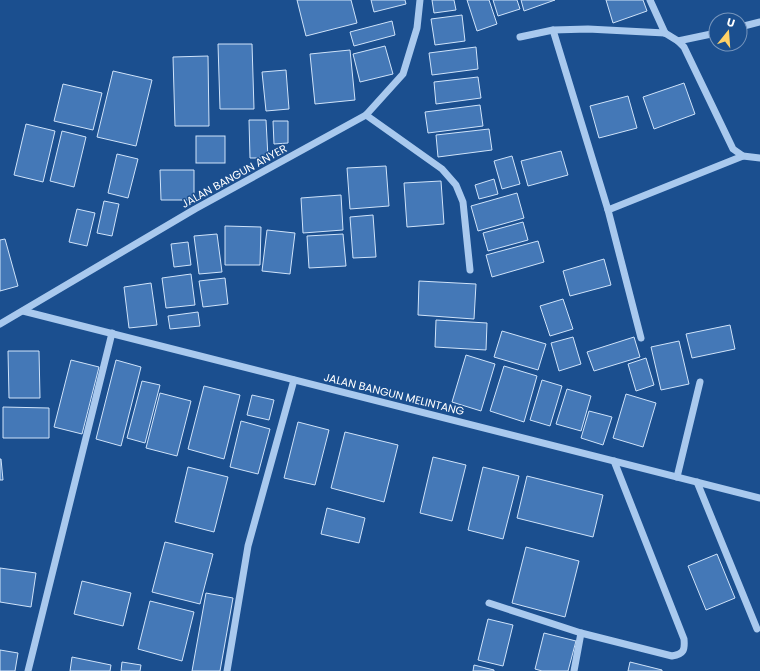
<svg xmlns="http://www.w3.org/2000/svg" width="760" height="671" font-family="Poppins,sans-serif">
  <style>
    .building { fill: #4478b7; stroke: #cfe3fa }
    .lines { fill: none; stroke-linecap: round; stroke-linejoin: round }
    .minor { stroke: #a9c9ee; stroke-width: 7 }
    .labels { text-anchor: middle; stroke-width: 3; stroke-linejoin: round; paint-order: stroke }
    .street-label { font-size: 11px; fill: #fff; stroke: #1b4f8f }
  </style>
  <rect width="100%" height="100%" fill="#1b4f8f"/>
  <!-- building -->
  <g class="building">
    <polygon points="297,0 351,0 357,23 306,36"/>
    <polygon points="371,0 405,0 406,4 374,12"/>
    <polygon points="432,0 454,0 456,10 434,13"/>
    <polygon points="467,0 489,0 497,24 477,31"/>
    <polygon points="493,0 517,0 520,9 498,16"/>
    <polygon points="521,0 555,0 524,11"/>
    <polygon points="606,0 643,0 647,11 613,23"/>
    <polygon points="462,15 465,41 435,45 431,19"/>
    <polygon points="392,21 395,35 354,46 350,32"/>
    <polygon points="218,44 252,44 254,109 220,109"/>
    <polygon points="385,46 393,74 360,82 353,54"/>
    <polygon points="476,47 478,69 432,75 429,53"/>
    <polygon points="350,50 355,100 315,104 310,54"/>
    <polygon points="208,56 209,126 175,126 173,57"/>
    <polygon points="286,70 289,109 266,111 262,72"/>
    <polygon points="113,71 152,80 136,146 97,137"/>
    <polygon points="478,77 481,98 436,104 434,82"/>
    <polygon points="684,83 695,114 654,129 643,97"/>
    <polygon points="63,84 102,93 93,130 54,121"/>
    <polygon points="628,96 637,128 599,138 590,106"/>
    <polygon points="480,105 483,126 428,133 425,112"/>
    <polygon points="249,120 266,120 268,158 250,158"/>
    <polygon points="273,121 288,121 288,143 274,144"/>
    <polygon points="26,124 55,131 43,182 14,175"/>
    <polygon points="489,129 492,150 438,157 436,135"/>
    <polygon points="62,131 86,137 74,187 50,181"/>
    <rect x="196" y="136" width="29" height="27"/>
    <polygon points="561,151 568,175 528,186 521,161"/>
    <polygon points="117,154 138,159 128,198 108,193"/>
    <polygon points="512,156 520,184 502,189 494,161"/>
    <polygon points="386,166 389,206 350,209 347,168"/>
    <polygon points="160,170 194,170 194,200 161,200"/>
    <polygon points="494,179 498,194 479,199 475,185"/>
    <polygon points="441,181 444,224 407,227 404,183"/>
    <polygon points="517,193 524,218 478,231 471,206"/>
    <polygon points="341,195 343,230 303,233 301,198"/>
    <polygon points="104,201 119,204 112,236 97,233"/>
    <polygon points="77,209 95,213 87,246 69,242"/>
    <polygon points="373,215 376,257 353,258 350,217"/>
    <polygon points="523,222 528,240 488,251 483,233"/>
    <polygon points="225,226 261,227 260,265 225,265"/>
    <polygon points="267,230 295,233 290,274 262,271"/>
    <polygon points="217,234 222,272 199,274 194,236"/>
    <polygon points="343,234 346,266 309,268 307,236"/>
    <polygon points="5,239 18,286 0,291 0,240"/>
    <polygon points="538,241 544,262 492,277 486,255"/>
    <polygon points="188,242 191,265 174,267 171,244"/>
    <polygon points="604,259 611,285 570,296 563,271"/>
    <polygon points="191,274 195,305 166,308 162,278"/>
    <polygon points="225,278 228,304 203,307 199,281"/>
    <polygon points="419,281 476,284 474,319 418,315"/>
    <polygon points="151,283 157,325 129,328 124,287"/>
    <polygon points="563,299 573,329 550,336 540,306"/>
    <polygon points="198,312 200,326 170,329 168,316"/>
    <polygon points="436,320 487,323 486,350 435,347"/>
    <polygon points="730,325 735,349 692,358 686,334"/>
    <polygon points="502,331 546,344 538,370 494,357"/>
    <polygon points="573,337 581,364 559,371 551,343"/>
    <polygon points="634,337 640,357 594,371 587,352"/>
    <polygon points="679,341 689,384 661,390 651,347"/>
    <polygon points="8,351 39,351 40,398 9,398"/>
    <polygon points="466,355 495,364 481,411 452,402"/>
    <polygon points="646,358 654,385 636,391 628,364"/>
    <polygon points="71,360 99,367 82,434 54,427"/>
    <polygon points="116,360 141,367 121,446 96,439"/>
    <polygon points="504,366 537,376 524,422 490,411"/>
    <polygon points="542,380 562,386 550,426 530,420"/>
    <polygon points="142,381 160,385 145,443 127,438"/>
    <polygon points="204,386 240,395 224,459 188,449"/>
    <polygon points="567,389 591,396 581,431 556,424"/>
    <polygon points="160,393 191,401 177,456 146,448"/>
    <polygon points="626,394 656,403 643,447 613,438"/>
    <polygon points="252,395 274,400 269,420 247,415"/>
    <polygon points="3,407 49,408 49,438 3,438"/>
    <polygon points="589,411 612,417 603,445 581,438"/>
    <polygon points="241,421 270,429 258,474 230,467"/>
    <polygon points="298,422 329,430 315,485 284,478"/>
    <polygon points="345,432 398,445 384,502 331,488"/>
    <polygon points="433,457 466,465 452,521 420,513"/>
    <polygon points="0,459 1,459 3,480 0,480"/>
    <polygon points="188,467 228,477 214,532 175,522"/>
    <polygon points="483,467 519,476 503,539 468,530"/>
    <polygon points="527,476 603,495 593,537 517,518"/>
    <polygon points="327,508 365,518 359,543 321,534"/>
    <polygon points="165,542 213,554 200,604 152,592"/>
    <polygon points="526,547 579,561 565,617 512,603"/>
    <polygon points="717,554 735,598 706,610 688,566"/>
    <polygon points="0,568 36,573 31,607 0,602"/>
    <polygon points="82,581 131,593 123,626 74,614"/>
    <polygon points="206,593 233,598 220,671 192,671"/>
    <polygon points="150,601 194,612 182,661 138,649"/>
    <polygon points="488,619 513,625 503,666 478,660"/>
    <polygon points="544,633 576,641 568,671 542,671 535,669"/>
    <polygon points="0,650 18,653 15,671 0,671"/>
    <polygon points="72,657 111,665 110,671 70,671"/>
    <polygon points="122,662 141,665 140,671 121,671"/>
    <polygon points="630,662 662,670 662,671 628,671"/>
    <polygon points="474,665 494,670 494,671 473,671"/>
  </g>
  <g class="lines">
    <!-- minor -->
    <g class="minor">
      <polyline points="650,0 665,33"/>
      <polyline points="740,27 760,22"/>
      <polyline points="553,30 608,210 641,338"/>
      <polyline points="520,37 553,30 588,29 665,33 678,41 716,33"/>
      <polyline points="678,41 684,47 733,149 743,156 760,158"/>
      <polyline points="366,115 442,169 456,185 463,202 470,270"/>
      <polyline points="608,210 743,156"/>
      <polyline points="23,311 760,498"/>
      <polyline points="0,324 195,209 366,115 403,74 417,28 420,0"/>
      <polyline points="677,477 700,382"/>
      <polyline points="697,482 757,629"/>
      <path d="M489,603L581,633L672,656C684,654 685,650 684,639L614,461"/>
      <polyline points="28,671 112,333"/>
      <polyline points="227,671 248,546 294,380"/>
      <polyline points="574,671 581,633"/>
    </g>
  </g>
  <g class="labels">
    <!-- street labels -->
    <g class="street-label">
      <text transform="translate(234 176) rotate(-29)" y="4">JALAN BANGUN ANYER</text>
      <text transform="translate(394 394) rotate(14)" y="4">JALAN BANGUN MELINTANG</text>
    </g>
  </g>
  <!-- north arrow -->
  <g transform="translate(728 32) rotate(17)"><circle r="19" fill="#1b4f8f" stroke="#7695bc"/>
  <path d="M0-3L7 15L0 10L-7 15Z" fill="#ffd166"/>
  <text y="-6" font-size="11" font-weight="bold" text-anchor="middle" fill="#ffffff">U</text>
  </g>
</svg>
